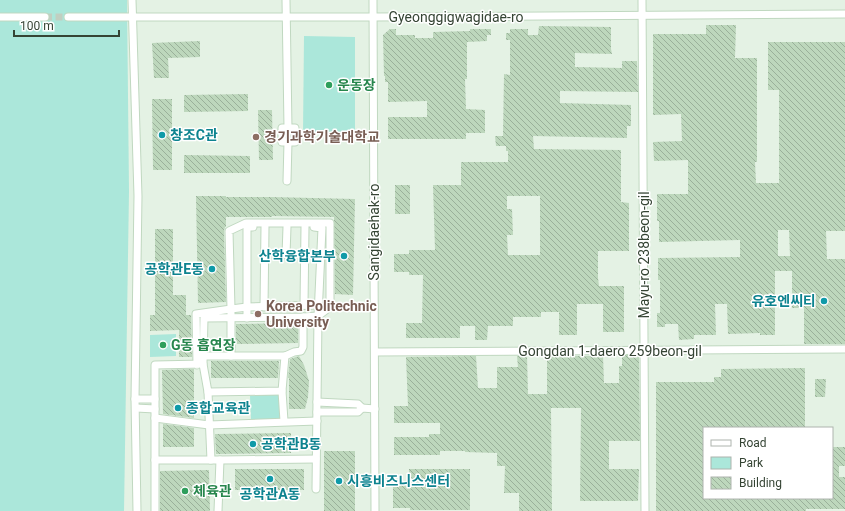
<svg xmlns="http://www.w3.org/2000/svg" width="845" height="511" font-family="Roboto,'Noto Sans KR',sans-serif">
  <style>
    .green { fill: #abe7da }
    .building { fill: url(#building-back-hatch); fill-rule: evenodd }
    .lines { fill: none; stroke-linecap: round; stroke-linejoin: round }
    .minor-tunnel { stroke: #c1cfc1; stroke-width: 7; stroke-dasharray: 7 3.5; stroke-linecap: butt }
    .minor-casing { stroke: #c0d8c0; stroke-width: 9 }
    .minor { stroke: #fff; stroke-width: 7 }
    .leisure-dot { fill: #2e9e5b; stroke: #fff; stroke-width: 1.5 }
    .culture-dot { fill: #0f9aa8; stroke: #fff; stroke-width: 1.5 }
    .education-dot { fill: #8d6e63; stroke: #fff; stroke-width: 1.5 }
    .labels { text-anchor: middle; stroke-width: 3; stroke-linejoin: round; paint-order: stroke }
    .street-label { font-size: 14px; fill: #354434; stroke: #fff }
    .leisure-label { font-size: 14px; font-weight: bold; fill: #27864d; stroke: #fff; text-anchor: start }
    .culture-label { font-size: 14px; font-weight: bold; fill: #0d838f; stroke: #fff; text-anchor: start }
    .education-label { font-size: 14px; font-weight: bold; fill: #785e54; stroke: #fff; text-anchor: start }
  </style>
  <defs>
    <pattern id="building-back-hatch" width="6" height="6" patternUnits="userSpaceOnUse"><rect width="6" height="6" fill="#bdd7bc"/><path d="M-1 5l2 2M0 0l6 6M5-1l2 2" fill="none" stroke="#9ab09a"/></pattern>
  </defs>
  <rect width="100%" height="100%" fill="#e4f2e4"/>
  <!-- green -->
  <g class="green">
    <polygon points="0,0 127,0 129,191 124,511 0,511"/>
    <polygon points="304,36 355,37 355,133 303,133"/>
    <polygon points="176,334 176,356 150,357 150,335"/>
    <polygon points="280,394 280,419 251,419 250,396"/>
  </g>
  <!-- building -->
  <g class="building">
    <path d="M706,25H736L735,58H757V162H755L756,183H779V90H768V42H845V231H826L827,259H845V344H804V308H792V271H775V335H760V333L728,334L727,304H715L716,335H694V339L679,340L678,324H665V327H657V313H660V280H658V258L740,257V240L659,242V221H657V194H688V160L654,161L653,142L682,141L681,114L653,115V34H706ZM778,230H789L790,256H778Z"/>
    <path d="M539,26L611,27V49L612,54L575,53V67L622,68V61H637L638,92L560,91V103L631,105V126H627V138L533,136L534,149L621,150V202L629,203V251H598V278L599,286H624V332H603V304H577V335H559V312H541V317H513V326H488L487,340H475V326H460V338H406V323H422L423,275H409V272H394V254H409V250H435L433,185H461V162H508V151H506V146H496L495,136H503L504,74L510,75V40H506V33H510V29H528V35H538ZM507,196H540V255H508L507,235H513L512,209H507Z"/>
    <polygon points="390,29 396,29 396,35 415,35 415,38 433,38 433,32 470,31 470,29 491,29 491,35 487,35 487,41 467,42 467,79 465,79 466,109 485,110 485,133 466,133 466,139 388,139 388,117 427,117 427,101 388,102 388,82 385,82 385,76 384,76 383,35"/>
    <polygon points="200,41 200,57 168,58 169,78 154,78 152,43"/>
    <polygon points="248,94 248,111 184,112 184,95"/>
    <polygon points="152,99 172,99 172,170 153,170"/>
    <polygon points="258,110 272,110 273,160 259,160"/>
    <polygon points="184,155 250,156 250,173 184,173"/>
    <rect x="395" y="185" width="15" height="29"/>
    <polygon points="196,196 226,196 226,197 271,197 355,199 353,295 335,294 334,217 272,216 272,217 226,217 226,227 225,227 224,231 226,302 198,303"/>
    <polygon points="155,229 173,229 173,295 186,295 186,315 191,315 192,357 179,357 179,330 150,331 150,315 155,315"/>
    <polygon points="298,323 298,343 236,344 236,324"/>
    <polygon points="622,355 639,355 640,441 609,441 609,469 639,469 638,501 580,501 581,408 551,408 552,511 519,511 519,493 504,493 505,466 497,466 497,453 465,452 465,451 440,451 440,455 394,455 394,437 429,437 429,434 440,434 440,423 394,423 394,406 408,406 406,357 476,356 478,388 497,388 497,367 518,367 517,356 527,356 528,394 547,394 547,356 603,356 604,383 619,383 619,366 622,366"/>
    <polygon points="299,356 304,365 309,381 308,397 305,409 289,409 289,378 288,378 290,359"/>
    <polygon points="211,361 279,361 278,378 211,378"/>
    <polygon points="805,368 805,428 704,428 704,498 832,498 832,447 845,447 845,466 839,466 839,477 845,477 845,509 806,509 806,511 656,511 656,382 714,382 714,377 721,377 721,369"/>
    <polygon points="194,369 194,418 163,414 162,370"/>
    <polygon points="815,379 826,379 825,397 815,397"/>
    <polygon points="163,424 194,428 194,447 163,447"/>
    <polygon points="291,433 291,453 216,454 215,434"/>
    <rect x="324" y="451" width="31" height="60"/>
    <rect x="235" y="469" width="69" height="21"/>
    <polygon points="409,469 470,469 470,510 410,510 410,508 393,508 393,484 409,485"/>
    <polygon points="209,470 210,511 160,511 160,471"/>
  </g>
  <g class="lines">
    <!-- minor-tunnel -->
    <polyline class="minor-tunnel" points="45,17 68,17"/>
    <defs>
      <g id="minor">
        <polyline points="132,0 138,196 135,399 137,511"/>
        <polyline points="286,0 288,128"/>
        <polyline points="373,0 375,511"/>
        <polyline points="642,0 645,511"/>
        <polyline points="0,17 45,17"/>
        <polyline points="68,17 373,17 845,14"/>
        <rect x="282" y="128" width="13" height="14"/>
        <polyline points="287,181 288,142"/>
        <polyline points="314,227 322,228 318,316 316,489"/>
        <polyline points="286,255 287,227"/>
        <polyline points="304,305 305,227"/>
        <polyline points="264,307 265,227"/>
        <polyline points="247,318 247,227 253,227"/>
        <polyline points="375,352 845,349"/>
        <polyline points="204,356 285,356"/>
        <polyline points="231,356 231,309 247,307 318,305"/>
        <polyline points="203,364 208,392 211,460 220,460 218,511"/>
        <polyline points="282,391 284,421"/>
        <polyline points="208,392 282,391 285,356 294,352 301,351 303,347 303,317"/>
        <polyline points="135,399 155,399"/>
        <polyline points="317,402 358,404 362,408"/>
        <polyline points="136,408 155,409"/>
        <polyline points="317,412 358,412 362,408 375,409"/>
        <polyline points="155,418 209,425 317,421"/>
        <polyline points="155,460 211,460"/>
        <polyline points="220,460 316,459"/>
        <polyline points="155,511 155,365 203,364 204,318 303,317 318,316 330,307 330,223 246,223 229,231 231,309 196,314 197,365"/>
      </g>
    </defs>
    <!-- minor casing -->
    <use href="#minor" class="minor-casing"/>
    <!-- minor -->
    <use href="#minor" class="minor"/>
  </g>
  <!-- markers -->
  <g class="leisure-dot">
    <circle cx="329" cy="85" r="4"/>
    <circle cx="163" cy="345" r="4"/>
    <circle cx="185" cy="491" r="4"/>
  </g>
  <g class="culture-dot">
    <circle cx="162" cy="135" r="4"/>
    <circle cx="344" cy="256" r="4"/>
    <circle cx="212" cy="269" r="4"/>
    <circle cx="824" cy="301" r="4"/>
    <circle cx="178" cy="408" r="4"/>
    <circle cx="253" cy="444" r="4"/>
    <circle cx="270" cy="479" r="4"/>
    <circle cx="339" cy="481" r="4"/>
  </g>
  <g class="education-dot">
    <circle cx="256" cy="137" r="4"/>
    <circle cx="258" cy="314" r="4"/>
  </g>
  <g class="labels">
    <!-- street labels -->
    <g class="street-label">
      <text x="456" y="22">Gyeonggigwagidae-ro</text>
      <text transform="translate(374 232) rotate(-90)" y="5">Sangidaehak-ro</text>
      <text transform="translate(644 255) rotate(-90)" y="5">Mayu-ro 238beon-gil</text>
      <text x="610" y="356">Gongdan 1-daero 259beon-gil</text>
    </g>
    <!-- leisure labels -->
    <g class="leisure-label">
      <text x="337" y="90">운동장</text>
      <text x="171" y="350">G동 흡연장</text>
      <text x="193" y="496">체육관</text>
    </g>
    <!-- culture labels -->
    <g class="culture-label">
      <text x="170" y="140">창조C관</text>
      <text x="336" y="261" text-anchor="end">산학융합본부</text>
      <text x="204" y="274" text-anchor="end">공학관E동</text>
      <text x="816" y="306" text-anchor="end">유호엔씨티</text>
      <text x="186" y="413">종합교육관</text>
      <text x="261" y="449">공학관B동</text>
      <text x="347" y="486">시흥비즈니스센터</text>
      <text x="270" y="499" text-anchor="middle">공학관A동</text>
    </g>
    <!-- education labels -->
    <g class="education-label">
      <text x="264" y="142">경기과학기술대학교</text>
      <text x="266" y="311">Korea Politechnic<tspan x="266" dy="16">University</tspan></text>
    </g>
  </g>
  <!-- legend -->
  <rect x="703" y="427" width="130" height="72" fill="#ffffff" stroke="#aeb4ae"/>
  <rect x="711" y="440" width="20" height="6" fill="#ffffff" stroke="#aeb4ae"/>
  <text x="739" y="447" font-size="12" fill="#354434">Road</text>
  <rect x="711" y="457" width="20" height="12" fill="#abe7da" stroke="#aeb4ae"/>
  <text x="739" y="467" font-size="12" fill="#354434">Park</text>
  <rect x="711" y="477" width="20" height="12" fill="url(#building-back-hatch)" stroke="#aeb4ae"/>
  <text x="739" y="487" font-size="12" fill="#354434">Building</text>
  <!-- scale -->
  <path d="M14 30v6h105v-6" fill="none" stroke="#354434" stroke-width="2"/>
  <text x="20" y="30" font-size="12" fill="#354434" stroke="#ffffff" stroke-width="3" paint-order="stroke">100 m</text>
</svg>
